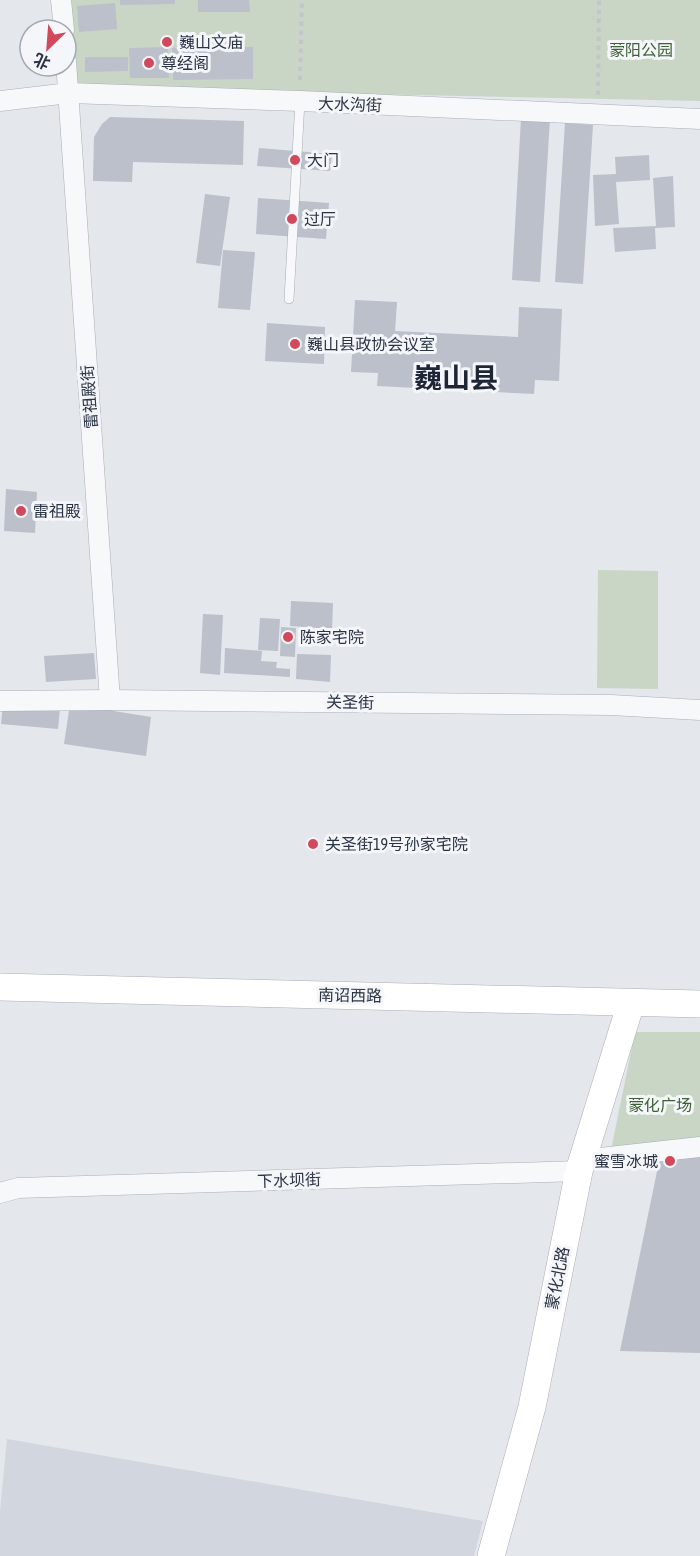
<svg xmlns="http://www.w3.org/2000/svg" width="700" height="1556" font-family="'Asap Condensed','Noto Sans SC',sans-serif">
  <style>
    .built { fill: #d2d6de }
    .green { fill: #c9d6c5 }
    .building { fill: #bbc0ca }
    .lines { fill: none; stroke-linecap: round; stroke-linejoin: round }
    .lane-casing { stroke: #a9aeb7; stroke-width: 10 }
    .street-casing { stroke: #a9aeb7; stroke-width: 21 }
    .secondary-casing { stroke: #a9aeb7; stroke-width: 28 }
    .path { stroke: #c2c5cb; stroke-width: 4; stroke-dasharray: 4.5 4.5; stroke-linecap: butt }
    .lane { stroke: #f7f8fa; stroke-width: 9 }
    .street { stroke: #f7f8fa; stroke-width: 20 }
    .secondary { stroke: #fff; stroke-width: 27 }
    .poi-dot { fill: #d1495b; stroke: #f4f6f9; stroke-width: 2 }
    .labels { text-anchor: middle; stroke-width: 6; stroke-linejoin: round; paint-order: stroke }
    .poi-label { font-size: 16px; fill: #2b3445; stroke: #f4f6f9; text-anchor: start }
    .park-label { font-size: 16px; fill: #3f6138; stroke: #f4f6f9 }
    .street-label { font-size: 16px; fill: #2b3445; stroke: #f4f6f9 }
    .town-label { font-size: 28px; font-weight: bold; fill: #1d2536; stroke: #f4f6f9 }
  </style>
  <rect width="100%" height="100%" fill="#e4e7ec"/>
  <!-- built -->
  <polygon class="built" points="7,1439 483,1521 474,1556 0,1556 0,1511"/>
  <!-- green -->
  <g class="green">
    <polygon points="69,0 700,0 700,101 74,88"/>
    <polygon points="598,570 658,571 658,689 597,688"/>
    <polygon points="635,1032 700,1032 700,1140 611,1150"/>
  </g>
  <!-- building -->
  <g class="building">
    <polygon points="120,0 175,0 175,4 120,5"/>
    <polygon points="198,0 249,0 250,12 198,12"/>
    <polygon points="115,3 117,29 79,32 77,6"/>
    <polygon points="168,47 169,78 130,78 129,48"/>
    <polygon points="253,47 253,79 173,80 172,48"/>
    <polygon points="85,57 128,57 128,71 85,72"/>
    <polygon points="110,117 244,121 243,165 133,162 132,182 93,181 94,137 102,124"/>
    <polygon points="521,118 550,119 540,282 512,280"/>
    <polygon points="565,123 593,125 583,284 555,282"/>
    <polygon points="259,148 332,154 330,171 257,166"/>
    <polygon points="649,155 650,180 616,182 619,224 595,226 593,175 616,174 615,157"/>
    <polygon points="673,176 675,227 655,228 656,249 615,252 613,228 656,226 653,178"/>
    <polygon points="205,194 230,197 220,266 196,263"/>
    <polygon points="258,198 329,203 326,239 256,234"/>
    <polygon points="223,250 255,252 250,310 218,308"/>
    <polygon points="355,300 397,302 395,331 518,337 519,307 562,309 559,381 535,380 534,394 377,386 378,373 351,372"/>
    <polygon points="267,323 325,327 324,364 265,361"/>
    <polygon points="6,489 37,492 35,533 4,531"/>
    <polygon points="291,601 333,603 332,629 290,626"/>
    <polygon points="203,614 223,615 220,675 200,673"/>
    <polygon points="260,618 280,619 278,651 258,650"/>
    <polygon points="281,627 296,628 295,657 280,656"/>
    <polygon points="225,648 262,651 261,661 277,662 276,668 290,669 290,677 224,673"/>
    <polygon points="94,653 96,679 46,682 44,656"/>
    <polygon points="297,654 331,655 330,682 296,679"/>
    <polygon points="3,703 60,708 58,729 1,724"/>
    <polygon points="70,704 151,717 146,756 64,744"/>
    <polygon points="700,1150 700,1353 620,1351 661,1152"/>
  </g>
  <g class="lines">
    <defs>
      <polyline id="lane" points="289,299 300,101"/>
      <g id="street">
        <polyline points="61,0 64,30"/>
        <polyline points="66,61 110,700"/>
        <polyline points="0,101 69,93 300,101 700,119"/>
        <polyline points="0,701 110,700 611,705 700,710"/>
        <polyline points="582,1160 700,1147"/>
        <polyline points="0,1193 18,1188 579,1171"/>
      </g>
      <g id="secondary">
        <polyline points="0,987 700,1004"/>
        <polyline points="491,1556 532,1407 579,1171 631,1003"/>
      </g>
    </defs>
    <!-- lane casing -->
    <use href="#lane" class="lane-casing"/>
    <!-- street casing -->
    <use href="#street" class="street-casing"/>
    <!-- secondary casing -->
    <use href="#secondary" class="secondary-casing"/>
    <!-- path -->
    <g class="path">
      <polyline points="300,80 302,0"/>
      <polyline points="598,95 599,0"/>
    </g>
    <!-- lane -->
    <use href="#lane" class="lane"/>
    <!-- street -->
    <use href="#street" class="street"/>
    <!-- secondary -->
    <use href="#secondary" class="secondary"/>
  </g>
  <!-- markers -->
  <g class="poi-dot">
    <circle cx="167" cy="42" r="6"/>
    <circle cx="149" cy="63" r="6"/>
    <circle cx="295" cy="160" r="6"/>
    <circle cx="292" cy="219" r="6"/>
    <circle cx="295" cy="344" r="6"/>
    <circle cx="21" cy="511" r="6"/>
    <circle cx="288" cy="637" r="6"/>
    <circle cx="313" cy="844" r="6"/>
    <circle cx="670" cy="1161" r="6"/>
  </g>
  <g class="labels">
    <!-- poi labels -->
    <g class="poi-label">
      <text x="179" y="48">巍山文庙</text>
      <text x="161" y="69">尊经阁</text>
      <text x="307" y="166">大门</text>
      <text x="304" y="225">过厅</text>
      <text x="307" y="350">巍山县政协会议室</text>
      <text x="33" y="517">雷祖殿</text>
      <text x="300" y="643">陈家宅院</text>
      <text x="325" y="850">关圣街19号孙家宅院</text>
      <text x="658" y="1167" text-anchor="end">蜜雪冰城</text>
    </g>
    <!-- park labels -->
    <g class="park-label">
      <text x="641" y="56">蒙阳公园</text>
      <text x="660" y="1111">蒙化广场</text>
    </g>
    <!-- street labels -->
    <g class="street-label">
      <text transform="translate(350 104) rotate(2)" y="6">大水沟街</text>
      <text transform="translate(89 397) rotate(-94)" y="6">雷祖殿街</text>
      <text transform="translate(350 702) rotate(1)" y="6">关圣街</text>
      <text transform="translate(350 995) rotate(1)" y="6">南诏西路</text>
      <text transform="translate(289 1180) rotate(-2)" y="6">下水坝街</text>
      <text transform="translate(557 1278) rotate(-79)" y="6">蒙化北路</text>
    </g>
    <!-- town labels -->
    <g class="town-label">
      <text x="456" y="388">巍山县</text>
    </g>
  </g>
  <!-- north arrow -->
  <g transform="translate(48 48) rotate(205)"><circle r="28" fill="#f4f6f9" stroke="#a4a8b1" stroke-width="1.5"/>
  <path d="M0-4.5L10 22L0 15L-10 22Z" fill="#d1495b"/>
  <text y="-9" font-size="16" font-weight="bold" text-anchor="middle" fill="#2b3445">北</text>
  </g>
</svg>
